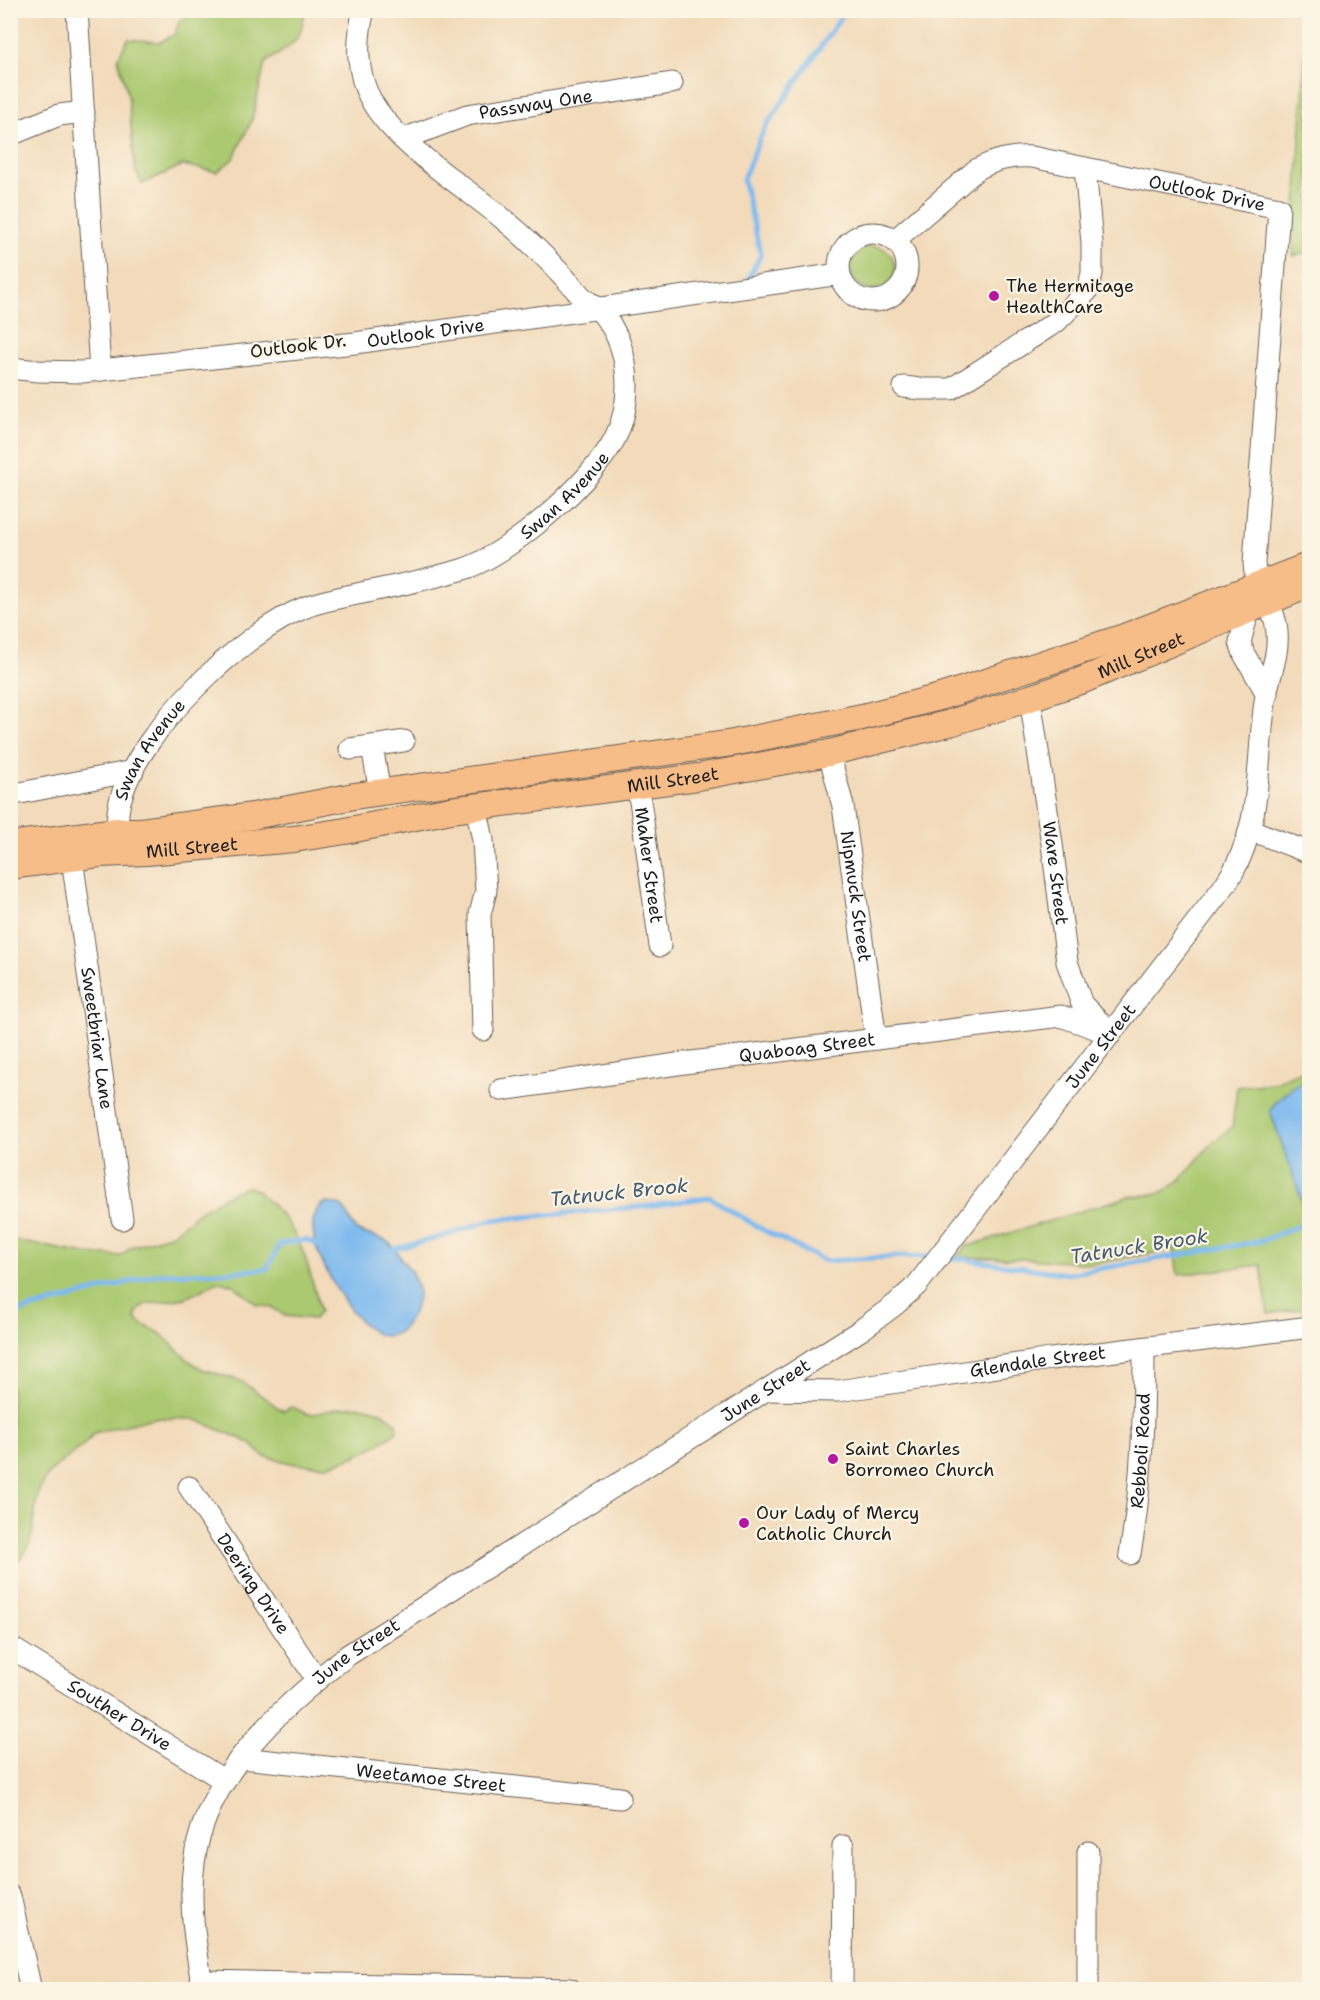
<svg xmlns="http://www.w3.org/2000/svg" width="1320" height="2000" font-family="'Shantell Sans',sans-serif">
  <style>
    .green { fill: #abc971; stroke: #647246; stroke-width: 1.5 }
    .water { fill: #7db9ef; stroke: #4c6a86; stroke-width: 1.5 }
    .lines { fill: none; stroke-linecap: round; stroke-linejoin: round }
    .stream { stroke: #7db9ef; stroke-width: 5 }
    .minor-casing { stroke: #675e53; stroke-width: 23 }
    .major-casing { stroke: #675e53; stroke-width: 28 }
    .minor { stroke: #fff; stroke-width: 21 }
    .major { stroke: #f7bd88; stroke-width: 26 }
    .poi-dot { fill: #b5179e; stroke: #fcf5e5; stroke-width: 2 }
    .labels { text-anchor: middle; stroke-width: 4.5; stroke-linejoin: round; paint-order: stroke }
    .street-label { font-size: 18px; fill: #1c1c1c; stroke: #fcf5e5 }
    .poi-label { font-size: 18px; fill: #1c1c1c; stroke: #fcf5e5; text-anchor: start }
    .water-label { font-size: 20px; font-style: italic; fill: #435b70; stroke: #fcf5e5 }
  </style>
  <rect width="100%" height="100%" fill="#fcf5e5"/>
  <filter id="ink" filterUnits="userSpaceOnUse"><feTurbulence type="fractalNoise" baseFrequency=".0167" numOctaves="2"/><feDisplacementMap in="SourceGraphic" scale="12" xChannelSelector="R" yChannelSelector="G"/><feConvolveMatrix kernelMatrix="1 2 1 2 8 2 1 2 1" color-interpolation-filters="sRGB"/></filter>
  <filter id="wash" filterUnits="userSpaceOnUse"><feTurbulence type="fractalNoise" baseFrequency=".008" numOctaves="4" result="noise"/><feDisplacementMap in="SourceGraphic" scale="24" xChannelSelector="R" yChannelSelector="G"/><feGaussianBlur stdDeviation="1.35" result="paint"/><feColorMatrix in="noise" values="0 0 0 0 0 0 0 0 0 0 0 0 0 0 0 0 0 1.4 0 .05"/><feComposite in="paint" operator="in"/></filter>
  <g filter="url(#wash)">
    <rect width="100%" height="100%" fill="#f2daba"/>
    <!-- green -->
    <g class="green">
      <path d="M191,11H307C302,17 303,22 301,30C296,46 277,54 265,63L252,120L233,159L217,172L183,165L142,184L135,169L128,95L118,58L128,39L160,42L175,34L179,22Z"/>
      <polygon points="1308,11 1309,252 1293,256"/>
      <circle cx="873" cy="268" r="22"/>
      <path d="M1309,1068V1308L1268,1314L1261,1265L1178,1275L1174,1249L1093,1264L1029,1259L957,1257L965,1247L1130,1196C1178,1197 1182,1175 1210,1145C1217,1138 1225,1133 1232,1127L1237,1087L1272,1083Z"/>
      <path d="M247,1187C256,1188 260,1193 266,1199C303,1232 308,1265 320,1311L314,1319L285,1316L273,1308L258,1305L232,1284L217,1282L186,1298L146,1304L139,1309L135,1317L140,1323L160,1333L188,1360L202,1369L241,1381L283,1411L292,1407L307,1414H313C349,1407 366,1397 397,1423V1431L379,1444L354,1457L327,1466L295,1464L263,1456L250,1443L194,1419L154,1418L94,1433C81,1453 55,1461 43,1482C30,1503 39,1533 24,1554C21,1559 15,1563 11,1567V1240L86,1254L121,1256L131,1247L172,1234L200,1211L233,1192Z"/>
    </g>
    <!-- water -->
    <g class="water">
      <path d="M1309,1078V1220L1270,1111C1276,1099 1296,1083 1309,1078Z"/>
      <path d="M324,1203C351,1203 343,1213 356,1230C365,1235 377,1236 386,1241C393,1244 399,1256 404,1262C410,1269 415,1277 417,1286C422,1303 406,1335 387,1336C360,1337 324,1271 317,1249C312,1234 309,1212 324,1203Z"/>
    </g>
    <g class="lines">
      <!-- stream -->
      <g class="stream">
        <polyline points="747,281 761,255 743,179 764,129 846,10"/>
        <polyline points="388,1251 451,1234 491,1220 650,1206 709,1197 763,1230 825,1261 905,1256 932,1257"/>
        <polyline points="947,1257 1068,1274 1262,1241 1310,1221"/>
        <polyline points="10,1318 22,1311 158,1274 228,1272 267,1269 280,1244 306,1240 320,1246"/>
      </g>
    </g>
  </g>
  <g filter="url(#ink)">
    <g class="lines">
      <defs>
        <g id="minor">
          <polyline points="77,10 100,370"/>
          <polyline points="10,135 59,115 84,112"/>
          <path id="s1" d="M403,139L467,115L672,83"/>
          <circle cx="873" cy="267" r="34"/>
          <path id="s2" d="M895,240L976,170C994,160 1010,156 1032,157L1279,208L1254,563L1256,584L1240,642L1244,654L1267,694"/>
          <path id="s3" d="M10,368L38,371L82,372L355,343L840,274"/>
          <polyline points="904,387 920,389 951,389 1056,322 1087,291 1092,274 1092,243 1085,168"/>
          <path id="s4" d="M1030,698L1052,844L1067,962L1082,1004L1107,1030"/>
          <polyline points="350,749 372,746"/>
          <path id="s5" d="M829,753L843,806L876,1039"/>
          <path id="s6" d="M637,785L641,807L660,946"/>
          <polyline points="380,793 372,746 404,741"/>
          <polyline points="10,795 133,771"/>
          <polyline points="476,806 483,840 486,891 480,914 483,1030"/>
          <polyline points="1251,830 1310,853"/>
          <path id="s7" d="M119,847C117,830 116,814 121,798C139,731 242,632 306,607C326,599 350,596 371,591C401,585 432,578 461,570C508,556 591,483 614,440C635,399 631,342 597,308C592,304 587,301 582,297C559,271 535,245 508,223C468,188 396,146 371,100C356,73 356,40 364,10"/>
          <path id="s8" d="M72,858L122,1219"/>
          <path id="s9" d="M501,1090L684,1063L1061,1016L1111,1034"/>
          <path id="s10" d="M767,1390L838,1391L1051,1359L1310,1327"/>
          <path id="s11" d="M189,1487L317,1680"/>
          <path id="s12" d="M1130,1554C1142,1486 1144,1417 1144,1348"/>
          <path id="s13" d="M15,1650L225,1781"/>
          <path id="s14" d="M242,1758L620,1798"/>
          <polyline points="10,1896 31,1990"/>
          <polyline points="202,1981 570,1989"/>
          <path id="s15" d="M203,1990C196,1948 188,1905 194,1863C205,1775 282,1706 348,1655L861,1330L896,1304L917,1285L1225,885C1265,826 1255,762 1266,695C1270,673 1279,655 1277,632C1276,617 1269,601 1260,590"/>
          <polyline points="842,1990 843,1846"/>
          <polyline points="1088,1990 1088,1852"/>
        </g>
        <g id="major">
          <polyline points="10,845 117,831 141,831 253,816 354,796 733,743 862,717 940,697 1124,637 1310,565"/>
          <path id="s16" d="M10,866L100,854L147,852L294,839L345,831L451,810L698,777L829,753L950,723L1030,698L1083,680L1310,584"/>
        </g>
      </defs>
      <!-- minor casing -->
      <use href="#minor" class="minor-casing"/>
      <!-- major casing -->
      <use href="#major" class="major-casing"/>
      <!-- minor -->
      <use href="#minor" class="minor"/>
      <!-- major -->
      <use href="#major" class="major"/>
    </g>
  </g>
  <!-- markers -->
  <g class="poi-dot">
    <circle cx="994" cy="296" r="6"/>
    <circle cx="833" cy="1459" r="6"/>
    <circle cx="744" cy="1523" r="6"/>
  </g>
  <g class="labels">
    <!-- street labels -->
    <g class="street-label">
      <text dy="6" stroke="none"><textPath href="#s1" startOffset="138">Passway One</textPath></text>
      <text dy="6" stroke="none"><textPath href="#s2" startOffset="344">Outlook Drive</textPath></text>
      <text dy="6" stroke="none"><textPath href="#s3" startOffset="418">Outlook Drive</textPath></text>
      <text transform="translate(298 346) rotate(-7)" y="6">Outlook Dr.</text>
      <text dy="6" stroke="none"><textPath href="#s7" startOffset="610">Swan Avenue</textPath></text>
      <text dy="6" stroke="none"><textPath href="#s16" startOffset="1155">Mill Street</textPath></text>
      <text dy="6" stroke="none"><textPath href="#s7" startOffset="106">Swan Avenue</textPath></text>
      <text dy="6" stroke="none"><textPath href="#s16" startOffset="669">Mill Street</textPath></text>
      <text dy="6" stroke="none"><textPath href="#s16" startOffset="183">Mill Street</textPath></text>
      <text dy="6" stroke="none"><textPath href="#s6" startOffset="81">Maher Street</textPath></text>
      <text dy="6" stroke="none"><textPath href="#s4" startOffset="177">Ware Street</textPath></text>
      <text dy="6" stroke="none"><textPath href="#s5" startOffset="146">Nipmuck Street</textPath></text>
      <text dy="6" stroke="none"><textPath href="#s8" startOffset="182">Sweetbriar Lane</textPath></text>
      <text dy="6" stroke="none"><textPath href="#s15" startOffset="1374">June Street</textPath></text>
      <text dy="6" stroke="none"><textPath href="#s9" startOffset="309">Quaboag Street</textPath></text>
      <text dy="6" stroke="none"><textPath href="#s10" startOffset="273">Glendale Street</textPath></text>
      <text dy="6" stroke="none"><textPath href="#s15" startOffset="888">June Street</textPath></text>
      <text dy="6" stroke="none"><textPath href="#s12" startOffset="104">Rebboli Road</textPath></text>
      <text dy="6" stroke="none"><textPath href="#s11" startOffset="116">Deering Drive</textPath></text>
      <text dy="6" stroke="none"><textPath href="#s15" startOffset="402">June Street</textPath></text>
      <text dy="6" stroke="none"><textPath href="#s13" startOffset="123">Souther Drive</textPath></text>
      <text dy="6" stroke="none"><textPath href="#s14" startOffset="190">Weetamoe Street</textPath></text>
    </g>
    <!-- poi labels -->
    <g class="poi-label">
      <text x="1006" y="292">The Hermitage<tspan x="1006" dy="21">HealthCare</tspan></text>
      <text x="845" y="1455">Saint Charles<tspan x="845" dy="21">Borromeo Church</tspan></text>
      <text x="756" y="1519">Our Lady of Mercy<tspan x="756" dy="21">Catholic Church</tspan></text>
    </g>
    <!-- water labels -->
    <g class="water-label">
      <text transform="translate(619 1192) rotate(-6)" y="7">Tatnuck Brook</text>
      <text transform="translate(1139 1246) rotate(-9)" y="7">Tatnuck Brook</text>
    </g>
  </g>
  <!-- margin -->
  <rect width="1320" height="2000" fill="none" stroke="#fcf5e5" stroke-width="36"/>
</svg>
